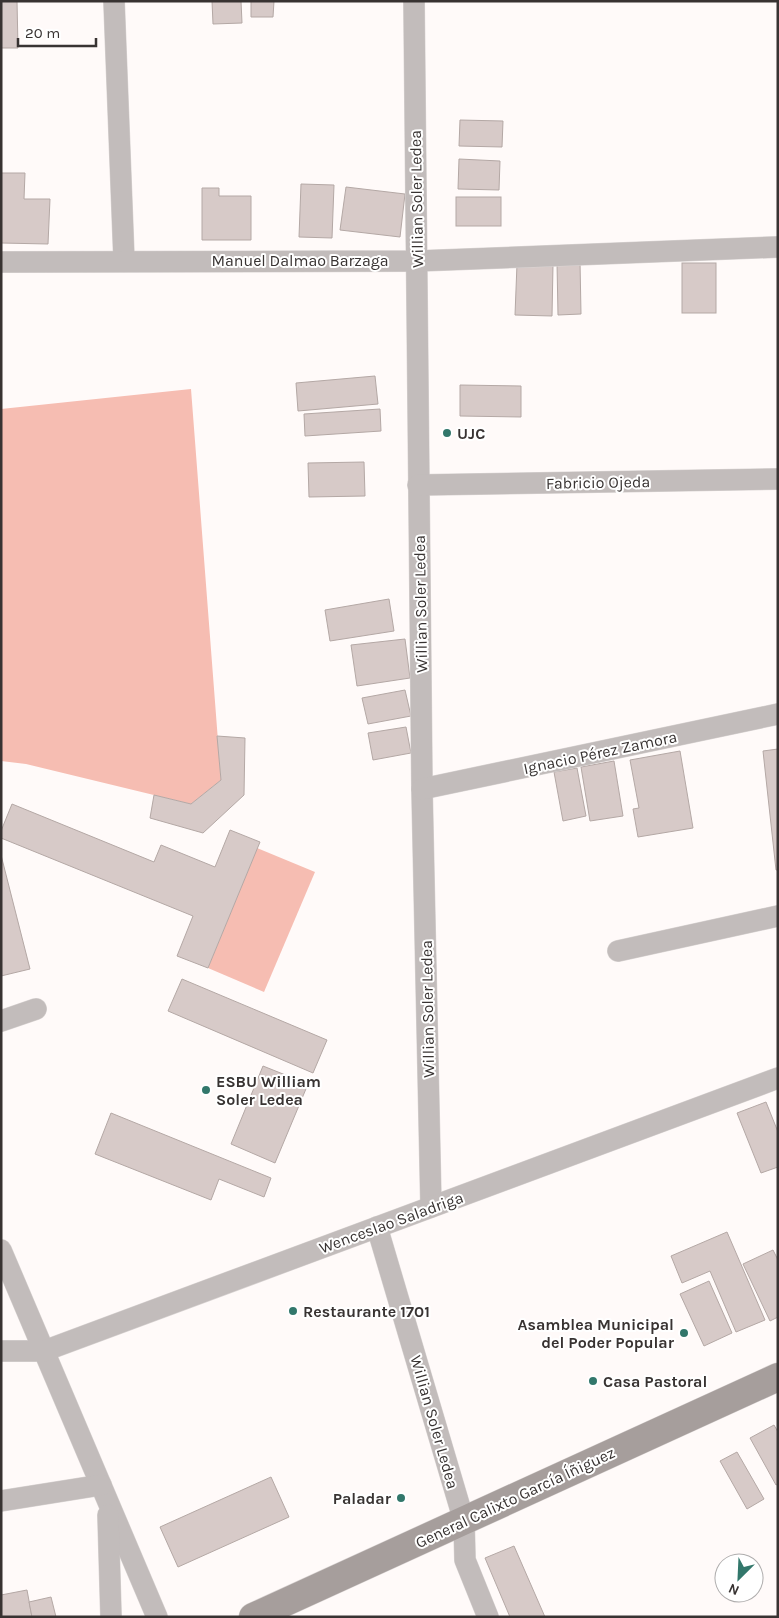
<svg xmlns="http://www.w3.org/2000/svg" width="779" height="1618" font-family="Karla,sans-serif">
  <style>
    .green { fill: #f6bdb2 }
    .building { fill: #d7cac8; stroke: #b4a8a5 }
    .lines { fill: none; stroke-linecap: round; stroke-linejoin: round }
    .minor-casing { stroke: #dbd6d5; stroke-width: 22 }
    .secondary-casing { stroke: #dbd6d5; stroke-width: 29 }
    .minor { stroke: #c2bcbb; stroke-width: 21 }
    .secondary { stroke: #a69e9c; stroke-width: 28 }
    .poi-dot { fill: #32776b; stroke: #fff; stroke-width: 2 }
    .labels { text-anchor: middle; stroke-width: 4; stroke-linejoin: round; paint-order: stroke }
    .street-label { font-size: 16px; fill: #383332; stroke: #fff }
    .poi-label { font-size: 16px; font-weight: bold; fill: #383332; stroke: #fff; text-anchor: start }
  </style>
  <rect width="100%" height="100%" fill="#fffaf9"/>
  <!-- green -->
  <g class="green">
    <polygon points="191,389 221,780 191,804 26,764 1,761 1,409"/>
    <polygon points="257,848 315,872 264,992 208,968"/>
  </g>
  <!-- building -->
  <g class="building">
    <polygon points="1,1 17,1 18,48 1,48"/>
    <polygon points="212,1 241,1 242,23 213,24"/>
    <polygon points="251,1 274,1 273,17 251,17"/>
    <polygon points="460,120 503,121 502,147 459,146"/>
    <polygon points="459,159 500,161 499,190 458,189"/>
    <polygon points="1,173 25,173 24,199 50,199 48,244 1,243"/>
    <polygon points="301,184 334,185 332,238 299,237"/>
    <polygon points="346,187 405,194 400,237 340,230"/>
    <polygon points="202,188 219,188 219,196 251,196 251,240 202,240"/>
    <rect x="456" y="197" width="45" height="29"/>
    <polygon points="580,262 581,314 558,315 557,263"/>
    <rect x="682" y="263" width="34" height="50"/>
    <polygon points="517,264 553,265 552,316 515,315"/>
    <polygon points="375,376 378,404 298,411 296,383"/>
    <polygon points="460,385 521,386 521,417 460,416"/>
    <polygon points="380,409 381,431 305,436 304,414"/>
    <polygon points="364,462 365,496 309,497 308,463"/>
    <polygon points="389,599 394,631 330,641 325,610"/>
    <polygon points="405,639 410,678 357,686 351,645"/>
    <polygon points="405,690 411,716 368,724 362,698"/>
    <polygon points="406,727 411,753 373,760 368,733"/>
    <polygon points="217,736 245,738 244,795 203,833 150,818 154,795 191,804 221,780"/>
    <polygon points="778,749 778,870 776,870 763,751"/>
    <polygon points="680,751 693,828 638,837 633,809 639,808 630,760"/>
    <polygon points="614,761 623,816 590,821 581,767"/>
    <polygon points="577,768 586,816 563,821 554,772"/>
    <polygon points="12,804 154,862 161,845 215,867 230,830 260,842 208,968 177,956 193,916 1,838 1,831"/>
    <polygon points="1,855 30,969 1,976"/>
    <polygon points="182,979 327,1040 313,1073 168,1011"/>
    <polygon points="263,1066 308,1084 275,1163 231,1144"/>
    <polygon points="766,1102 778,1132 778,1167 761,1173 737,1113"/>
    <polygon points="111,1113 271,1178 264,1197 219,1179 211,1200 95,1154"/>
    <polygon points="727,1232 765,1320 736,1332 710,1271 682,1283 671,1256"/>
    <polygon points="773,1250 778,1260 778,1317 770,1321 743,1264"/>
    <polygon points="709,1281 732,1333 704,1346 680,1294"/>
    <polygon points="774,1425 778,1432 778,1484 776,1485 750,1438"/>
    <polygon points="737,1452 764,1499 747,1509 720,1461"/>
    <polygon points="271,1477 289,1517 178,1567 160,1527"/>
    <polygon points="514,1546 545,1617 510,1617 485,1558"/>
    <polygon points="27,1590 32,1617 1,1617 1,1595"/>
    <polygon points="51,1597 56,1617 32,1617 29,1602"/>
  </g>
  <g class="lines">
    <defs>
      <g id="minor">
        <polyline points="114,1 124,260"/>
        <polyline points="414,1 422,789 431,1207"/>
        <polyline points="1,262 417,261 778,247"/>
        <polyline points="418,485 778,479"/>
        <polyline points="422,789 778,714"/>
        <polyline points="618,951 778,916"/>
        <polyline points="1,1021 36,1009"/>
        <polyline points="377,1227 464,1521 465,1560 488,1617"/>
        <polyline points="1,1250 157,1617"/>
        <polyline points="1,1351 44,1351 778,1078"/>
        <polyline points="1,1501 101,1485"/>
        <polyline points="108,1515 111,1617"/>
      </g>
      <polyline id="secondary" points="253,1617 778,1377"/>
    </defs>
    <!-- minor casing -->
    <use href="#minor" class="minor-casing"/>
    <!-- secondary casing -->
    <use href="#secondary" class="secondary-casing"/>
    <!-- minor -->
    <use href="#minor" class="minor"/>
    <!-- secondary -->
    <use href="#secondary" class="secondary"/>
  </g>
  <!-- markers -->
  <g class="poi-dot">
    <circle cx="447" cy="433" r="5"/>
    <circle cx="206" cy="1090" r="5"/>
    <circle cx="293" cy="1311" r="5"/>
    <circle cx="684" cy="1333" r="5"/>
    <circle cx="593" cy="1381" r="5"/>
    <circle cx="401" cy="1498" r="5"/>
  </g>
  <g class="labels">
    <!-- street labels -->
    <g class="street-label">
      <text transform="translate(416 199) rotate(-91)" y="6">Willian Soler Ledea</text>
      <text x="300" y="266">Manuel Dalmao Barzaga</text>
      <text transform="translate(598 482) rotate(-1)" y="6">Fabricio Ojeda</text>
      <text transform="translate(420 604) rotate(-91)" y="6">Willian Soler Ledea</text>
      <text transform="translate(600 752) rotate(-12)" y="6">Ignacio Pérez Zamora</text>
      <text transform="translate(427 1009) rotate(-91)" y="6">Willian Soler Ledea</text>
      <text transform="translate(391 1222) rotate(-20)" y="6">Wenceslao Saladriga</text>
      <text transform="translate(435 1422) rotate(74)" y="6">Willian Soler Ledea</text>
      <text transform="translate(515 1497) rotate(-25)" y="6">General Calixto García Íñiguez</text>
    </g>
    <!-- poi labels -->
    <g class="poi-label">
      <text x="457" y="439">UJC</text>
      <text x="216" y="1087">ESBU William<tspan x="216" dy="18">Soler Ledea</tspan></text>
      <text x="303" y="1317">Restaurante 1701</text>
      <text x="674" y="1330" text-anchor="end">Asamblea Municipal<tspan x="674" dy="18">del Poder Popular</tspan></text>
      <text x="603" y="1387">Casa Pastoral</text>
      <text x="391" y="1504" text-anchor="end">Paladar</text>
    </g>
  </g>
  <!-- border -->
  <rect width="779" height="1618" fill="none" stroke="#383332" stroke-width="5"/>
  <!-- north arrow -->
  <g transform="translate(739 1578) rotate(204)"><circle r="24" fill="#ffffff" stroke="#afadad"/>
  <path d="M0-4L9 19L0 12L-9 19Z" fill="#32776b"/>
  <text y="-8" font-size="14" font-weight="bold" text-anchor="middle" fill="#383332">N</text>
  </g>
  <!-- scale -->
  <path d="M18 38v8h78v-8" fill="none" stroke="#383332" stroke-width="2.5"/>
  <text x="25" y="38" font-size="15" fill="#383332" stroke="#ffffff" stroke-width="4" paint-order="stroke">20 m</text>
</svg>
